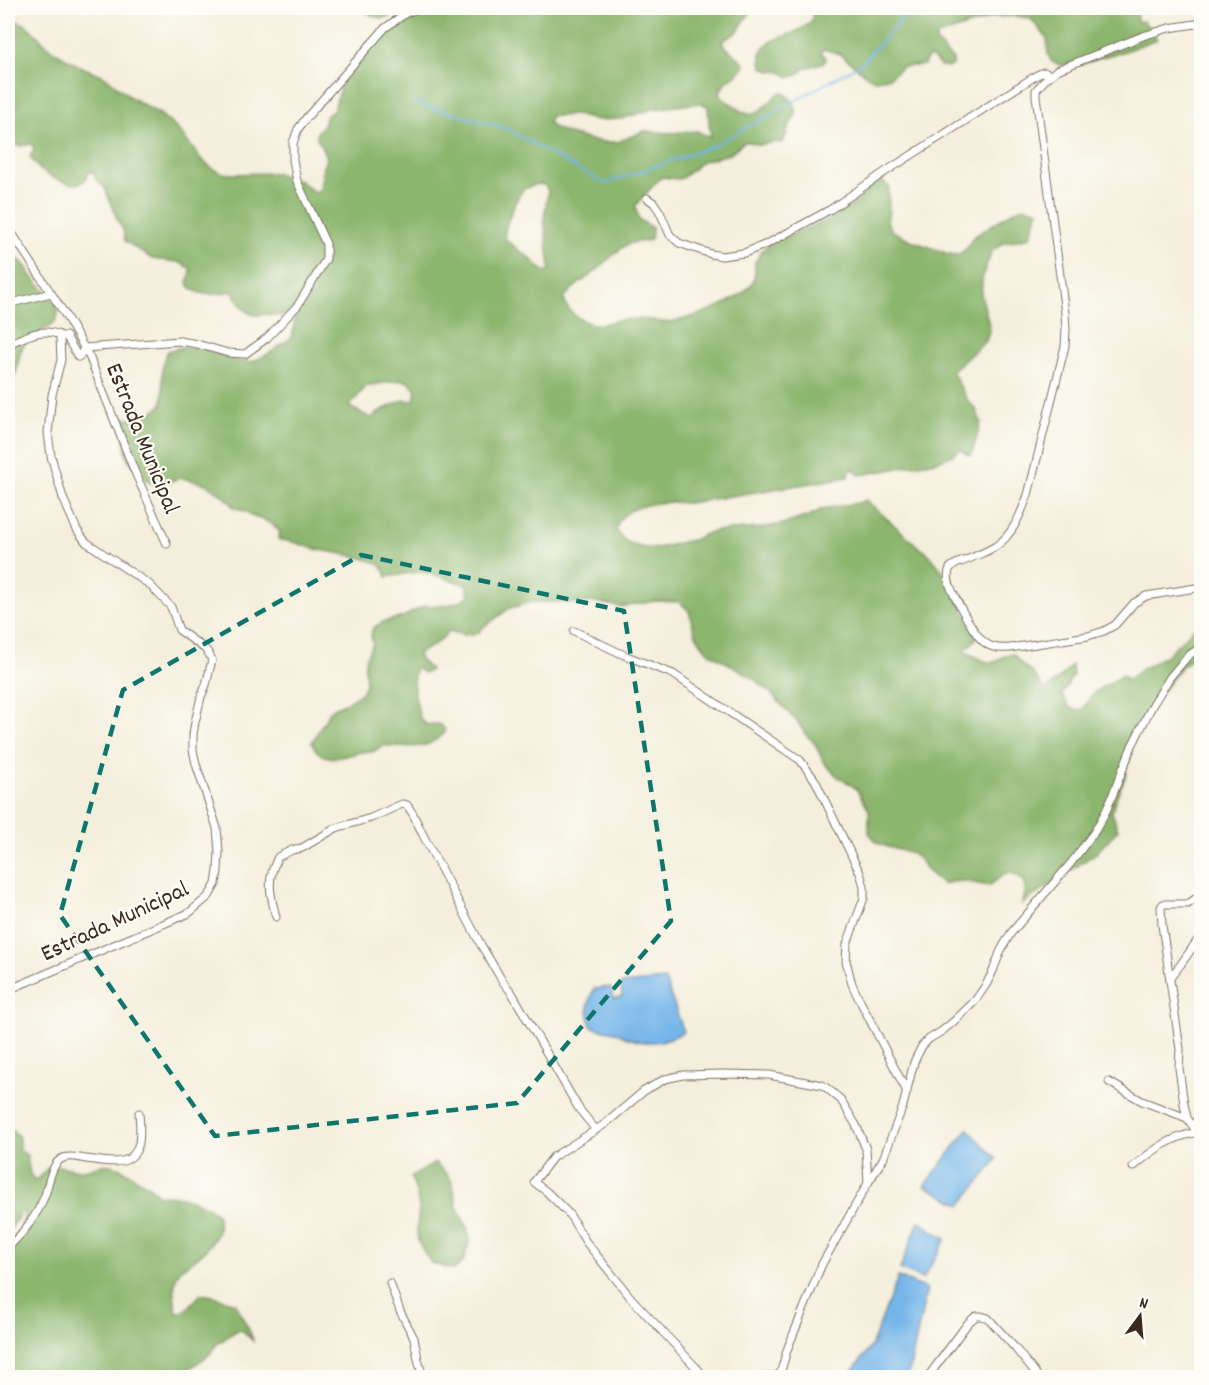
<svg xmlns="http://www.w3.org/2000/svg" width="1209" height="1385" font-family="Dekko,sans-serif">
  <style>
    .forest { fill: #8cb66e; stroke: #647046; stroke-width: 1.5; fill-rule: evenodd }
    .water { fill: #74b5e9; stroke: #587084; stroke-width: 1.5 }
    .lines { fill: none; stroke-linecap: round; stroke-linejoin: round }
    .stream { stroke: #74b5e9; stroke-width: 2 }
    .minor-casing { stroke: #7c6f60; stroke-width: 9 }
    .minor { stroke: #fff; stroke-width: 7 }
    .marked { fill: none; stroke: #0f766e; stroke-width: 4.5; stroke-dasharray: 12 8; stroke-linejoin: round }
    .labels { text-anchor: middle; stroke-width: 4.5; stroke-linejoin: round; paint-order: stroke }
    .street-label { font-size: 24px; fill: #3b2a1e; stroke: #fdfcf7 }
  </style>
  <rect width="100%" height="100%" fill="#fdfcf7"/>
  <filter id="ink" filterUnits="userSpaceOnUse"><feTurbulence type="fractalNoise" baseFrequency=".0167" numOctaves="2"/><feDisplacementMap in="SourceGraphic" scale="12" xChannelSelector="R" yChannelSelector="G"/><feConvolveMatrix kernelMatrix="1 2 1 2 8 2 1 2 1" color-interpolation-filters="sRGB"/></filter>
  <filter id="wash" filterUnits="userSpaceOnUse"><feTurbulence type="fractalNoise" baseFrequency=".008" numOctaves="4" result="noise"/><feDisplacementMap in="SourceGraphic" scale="24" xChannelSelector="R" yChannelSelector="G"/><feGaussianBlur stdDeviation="1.35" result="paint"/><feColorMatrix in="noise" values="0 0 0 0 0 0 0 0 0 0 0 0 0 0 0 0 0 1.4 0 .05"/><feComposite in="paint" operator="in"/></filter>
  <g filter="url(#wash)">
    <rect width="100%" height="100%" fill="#f4efdc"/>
    <!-- forest -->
    <g class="forest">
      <path d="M358,8H755L748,15L737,32L722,42C728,52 739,55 745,65C739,77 722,79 720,94C724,101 729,102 735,106C738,108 740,110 743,112C757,119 770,101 780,92C788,94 797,104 796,113C795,118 791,122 789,126C786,133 787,139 781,143L776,142L759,145L749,142H744L729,154L703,161L682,178L677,179L663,177L659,179L635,206L639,220L652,228L651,239C644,243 636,241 629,244C615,250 607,262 596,271C585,280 573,286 564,298C565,311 580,321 593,324C602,326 611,321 620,320C630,319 642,319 652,320C658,321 664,323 670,322C691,319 741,302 752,283C756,277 755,268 755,261H757L760,252L771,242L834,218L843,210L856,203L870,186L880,180L889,187C887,201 891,208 887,221L892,231L915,242L938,250L948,254L958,255L967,248L972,238L1015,210L1026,207L1038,211L1030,237L1003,243L992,251L983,274L981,294L990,329L986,341L952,371L968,401L976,410L981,422L971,456L960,449C946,463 925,462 907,466C891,470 875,473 859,475L854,468L848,474V477L688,503C668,501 638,502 622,517C618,521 617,526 616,531L624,540L633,545L645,548H658L695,539L705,534L716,531L762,528L788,523L811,515L822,509L858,503L866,500L921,549L925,550L945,574L976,635V639L965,650V652C979,656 989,670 1002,657C1007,657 1009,654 1014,654C1018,663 1025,666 1032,673C1038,678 1040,685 1045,690L1061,677L1072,665L1073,675L1062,695L1069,707L1075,710L1083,709C1087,703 1090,696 1095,692C1103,684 1114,684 1121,675L1125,677L1126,681L1143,668L1146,667L1167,655L1201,621V652L1181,667L1132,732L1130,742L1129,762L1122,768L1127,773L1116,798L1112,812L1118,830L1096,853L1022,904L1025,895V882L1017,875L1007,872L989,886C971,883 962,878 943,884L926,870L921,861L911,853L888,847L878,843L869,833V810L857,790L849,783L839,778L824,763L814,742L806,735L799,724L769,691L750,676L708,652L701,643L695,633L689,611L680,602L655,601L620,607L595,602L568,603L552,602H532L510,608L481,629L479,633L465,635L449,631C441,641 430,648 418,653L420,660L430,669L429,671L424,673L416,668C409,684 418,702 419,717L427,725C436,723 440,723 445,730L444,734C425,749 420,747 396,746C392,746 386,745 382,746C379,747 377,750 374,751C370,753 365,751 360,752C342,758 319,764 312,742L330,711C339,703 353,703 363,690C369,683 363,671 365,662C366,656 370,649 373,644L371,637L372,630L374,627L383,622L403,617L424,606L448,605L459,602L469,596L467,585L429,573L417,572L387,577C386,573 384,568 380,565C367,556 332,553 316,549C303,546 293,540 279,540L278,538L280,532L272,524L264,520L254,517L245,511L234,507L226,498L206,484L183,478L177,479L163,484H155L150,482L141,475L127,458L121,422L122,417C135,422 153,414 162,404C165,386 158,368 168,351L182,347H196L209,350L239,361L252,362L268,354L291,338L294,329V317L290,314C277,317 277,315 265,314C262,314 259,315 256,315C245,315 237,299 232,291C216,294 195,299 187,282L191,273L190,268L179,262L152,259L125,241L123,230L116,217L114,210L111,204L105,188L96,179L92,171L88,173C87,176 87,179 84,181C75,189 51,178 42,171C37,167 33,161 30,156L34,151L32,144L20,146L8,144V17L26,25L52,50L77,65L104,76L133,99L160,114L179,131L201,159L213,169L221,173L231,174L276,173L300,181L314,192H318L321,187L323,167L327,158L317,138V132L323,126L326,116L334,110L342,80L367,43L396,23L404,12L402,11C378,22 380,19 358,8ZM700,103L708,106L709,124L711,137H709L697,131L671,133L644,131L618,142H606L590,140L569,134L554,128L548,122L551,116L576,115L594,120L621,119L653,109ZM541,184L546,186L548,192L544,218L550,266V270L546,272L541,269L530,258L507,241C505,237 504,236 505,232C506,223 517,197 522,191C527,186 534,185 541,184ZM402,380L408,382L416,390L414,401L404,400L382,410L371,418L349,407L366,386Z"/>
      <path d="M809,8H1136L1137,21L1139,22L1143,21L1147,25L1157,39L1125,51L1102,57L1083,64L1079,63L1060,65L1052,62L1048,55L1047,38L1031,19L1018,16L993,17L937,36L936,39L937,43L953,60V65L949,67L940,66L934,59L930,57L926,60L924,65L902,67L888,78L875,80L869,77L840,54L824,49L821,52L826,58L825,62L806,68L795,76L789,77C786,75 784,73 781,72C775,70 768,73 763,67C761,64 761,61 761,58C759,34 801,39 813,18Z"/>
      <path d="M8,249L9,252C13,255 19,259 23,263C27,268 30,274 34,279C42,288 65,306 56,320C52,328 31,335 24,345C15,357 22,375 8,381Z"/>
      <path d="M8,1125L19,1137V1149L27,1156L30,1174L35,1181C43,1178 44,1167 52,1166C62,1165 70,1169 79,1170C87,1171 95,1166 102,1165C116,1163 125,1171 136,1178C145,1184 152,1187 159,1195C183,1195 199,1200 218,1215C218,1220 219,1225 218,1230C215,1241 203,1253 194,1260C191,1263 186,1265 182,1268C171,1279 174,1300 177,1314L186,1310L201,1294L213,1296L236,1303C240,1317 250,1327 253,1341L243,1331L240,1330L236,1331L217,1344L210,1354L178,1377H8V1246C16,1236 26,1225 24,1211L20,1213L8,1234Z"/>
      <polygon points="435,1163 447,1174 453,1184 457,1207 467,1227 470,1239 463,1262 454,1270 431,1263 418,1242 417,1231 419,1208 417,1195 411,1177"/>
    </g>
    <!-- water -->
    <g class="water">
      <path d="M665,980L684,1032C663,1042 652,1046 628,1038C623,1037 620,1033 615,1032C607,1030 599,1030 591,1026C587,1010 586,1005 594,989L610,987L614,998L622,997L621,984Z"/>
      <polygon points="968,1129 997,1159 961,1205 925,1186"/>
      <polygon points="919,1221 946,1239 923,1279 900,1269"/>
      <polygon points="898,1277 927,1289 908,1377 848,1377 871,1347"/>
    </g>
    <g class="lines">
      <!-- stream -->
      <polyline class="stream" points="414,102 505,128 605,184 713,146 861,64 912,8"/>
    </g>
  </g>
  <g filter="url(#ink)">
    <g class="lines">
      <defs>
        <g id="minor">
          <path d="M1202,23L1169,28L1143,36L1057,70L1045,80L1036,90V96L1065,313L1066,329L1065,346L1028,495C1021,513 1013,535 996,546C989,551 979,554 971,558C965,561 955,563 950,568C948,572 948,578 949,582C951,592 975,636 984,642C991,648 1001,649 1010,648L1088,636L1104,631L1115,625L1134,603L1146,596L1202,587"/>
          <polyline points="647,198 654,203 660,212 670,235 679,243 711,254 722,256 744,253 767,244 831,209 885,172 1037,75 1044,72 1050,75"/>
          <polyline points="8,227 64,313 89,356 134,470 167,544"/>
          <polyline points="8,304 51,293"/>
          <path d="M8,344C25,337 43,326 61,336"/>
          <polyline points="84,348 180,341 197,344 228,353 245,354 267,338 298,305 326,259 326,244 297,181 293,160 293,143 298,129 307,117 385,28 406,13 421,8"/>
          <polyline points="574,631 624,655 673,674 800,760 815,780 860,873 864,886 864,898 847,944 846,961 852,984 857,995 907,1092"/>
          <path d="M276,917C270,893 266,880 278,857L292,850L302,848L336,828L371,818L402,804L407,805L413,814L423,835L481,945L503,982L512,993L579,1109L596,1130"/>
          <polyline points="1170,978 1181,964 1202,934"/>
          <polyline points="8,990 189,913 209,896 216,884 218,871 219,852 217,828 196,764 193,750 193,734 195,722 201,697 206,685 212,660 209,654 205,649 179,630 171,607 150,585 86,542 77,530 63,498 51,456 48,433 52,395 61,360 60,338 61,336 66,336 78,357 80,356 84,348"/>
          <polyline points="1109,1082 1142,1101 1187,1118"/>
          <polyline points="1197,1132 1187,1118 1184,1104 1179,1068 1180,1049 1162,925 1161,907 1163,904 1188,904 1202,894"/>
          <path d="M1133,1167C1153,1150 1172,1136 1199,1132"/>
          <path d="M8,1247C23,1234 38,1214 45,1195C49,1184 51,1163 63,1158C70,1155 79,1158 86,1159C97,1160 112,1164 123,1161C144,1155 140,1129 139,1113"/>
          <polyline points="390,1283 400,1311 414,1338 418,1359 423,1378"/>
          <polyline points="706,1378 631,1298 586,1242 569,1214 547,1192 534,1182 553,1157 605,1124 644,1091 665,1079 683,1075 723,1074 769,1075 822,1085 828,1089 841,1100 856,1125 866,1149 868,1183"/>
          <polyline points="763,1378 779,1375"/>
          <polyline points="779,1378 787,1350 822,1264 868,1183 883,1159 903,1106 914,1062 922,1046 929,1039 942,1031 953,1022 974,1002 986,985 993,971 1001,950 1011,933 1071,863 1095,831 1107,809 1132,746 1152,706 1170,677 1188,656 1202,646"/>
          <polyline points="927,1378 968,1323 976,1316 981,1316 988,1318 1015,1348 1039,1378"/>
        </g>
      </defs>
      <!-- minor casing -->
      <use href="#minor" class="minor-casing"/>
      <!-- minor -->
      <use href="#minor" class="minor"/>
    </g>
  </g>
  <!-- marked area -->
  <path class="marked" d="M361,555L624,611L671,921L517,1103L215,1136L60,915L123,690Z"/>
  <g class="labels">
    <!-- street labels -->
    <g class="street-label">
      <text transform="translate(144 438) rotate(68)" y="8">Estrada Municipal</text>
      <text transform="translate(114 920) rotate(-25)" y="8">Estrada Municipal</text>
    </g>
  </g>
  <!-- margin -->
  <rect width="1209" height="1385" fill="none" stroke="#fdfcf7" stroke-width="30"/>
  <!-- north arrow -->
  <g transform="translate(1140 1316) rotate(16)" stroke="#fdfcf7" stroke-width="4.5" paint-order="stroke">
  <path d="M0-4.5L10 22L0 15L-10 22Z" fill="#3b2a1e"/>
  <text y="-9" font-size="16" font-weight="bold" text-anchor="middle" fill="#3b2a1e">N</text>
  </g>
</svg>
